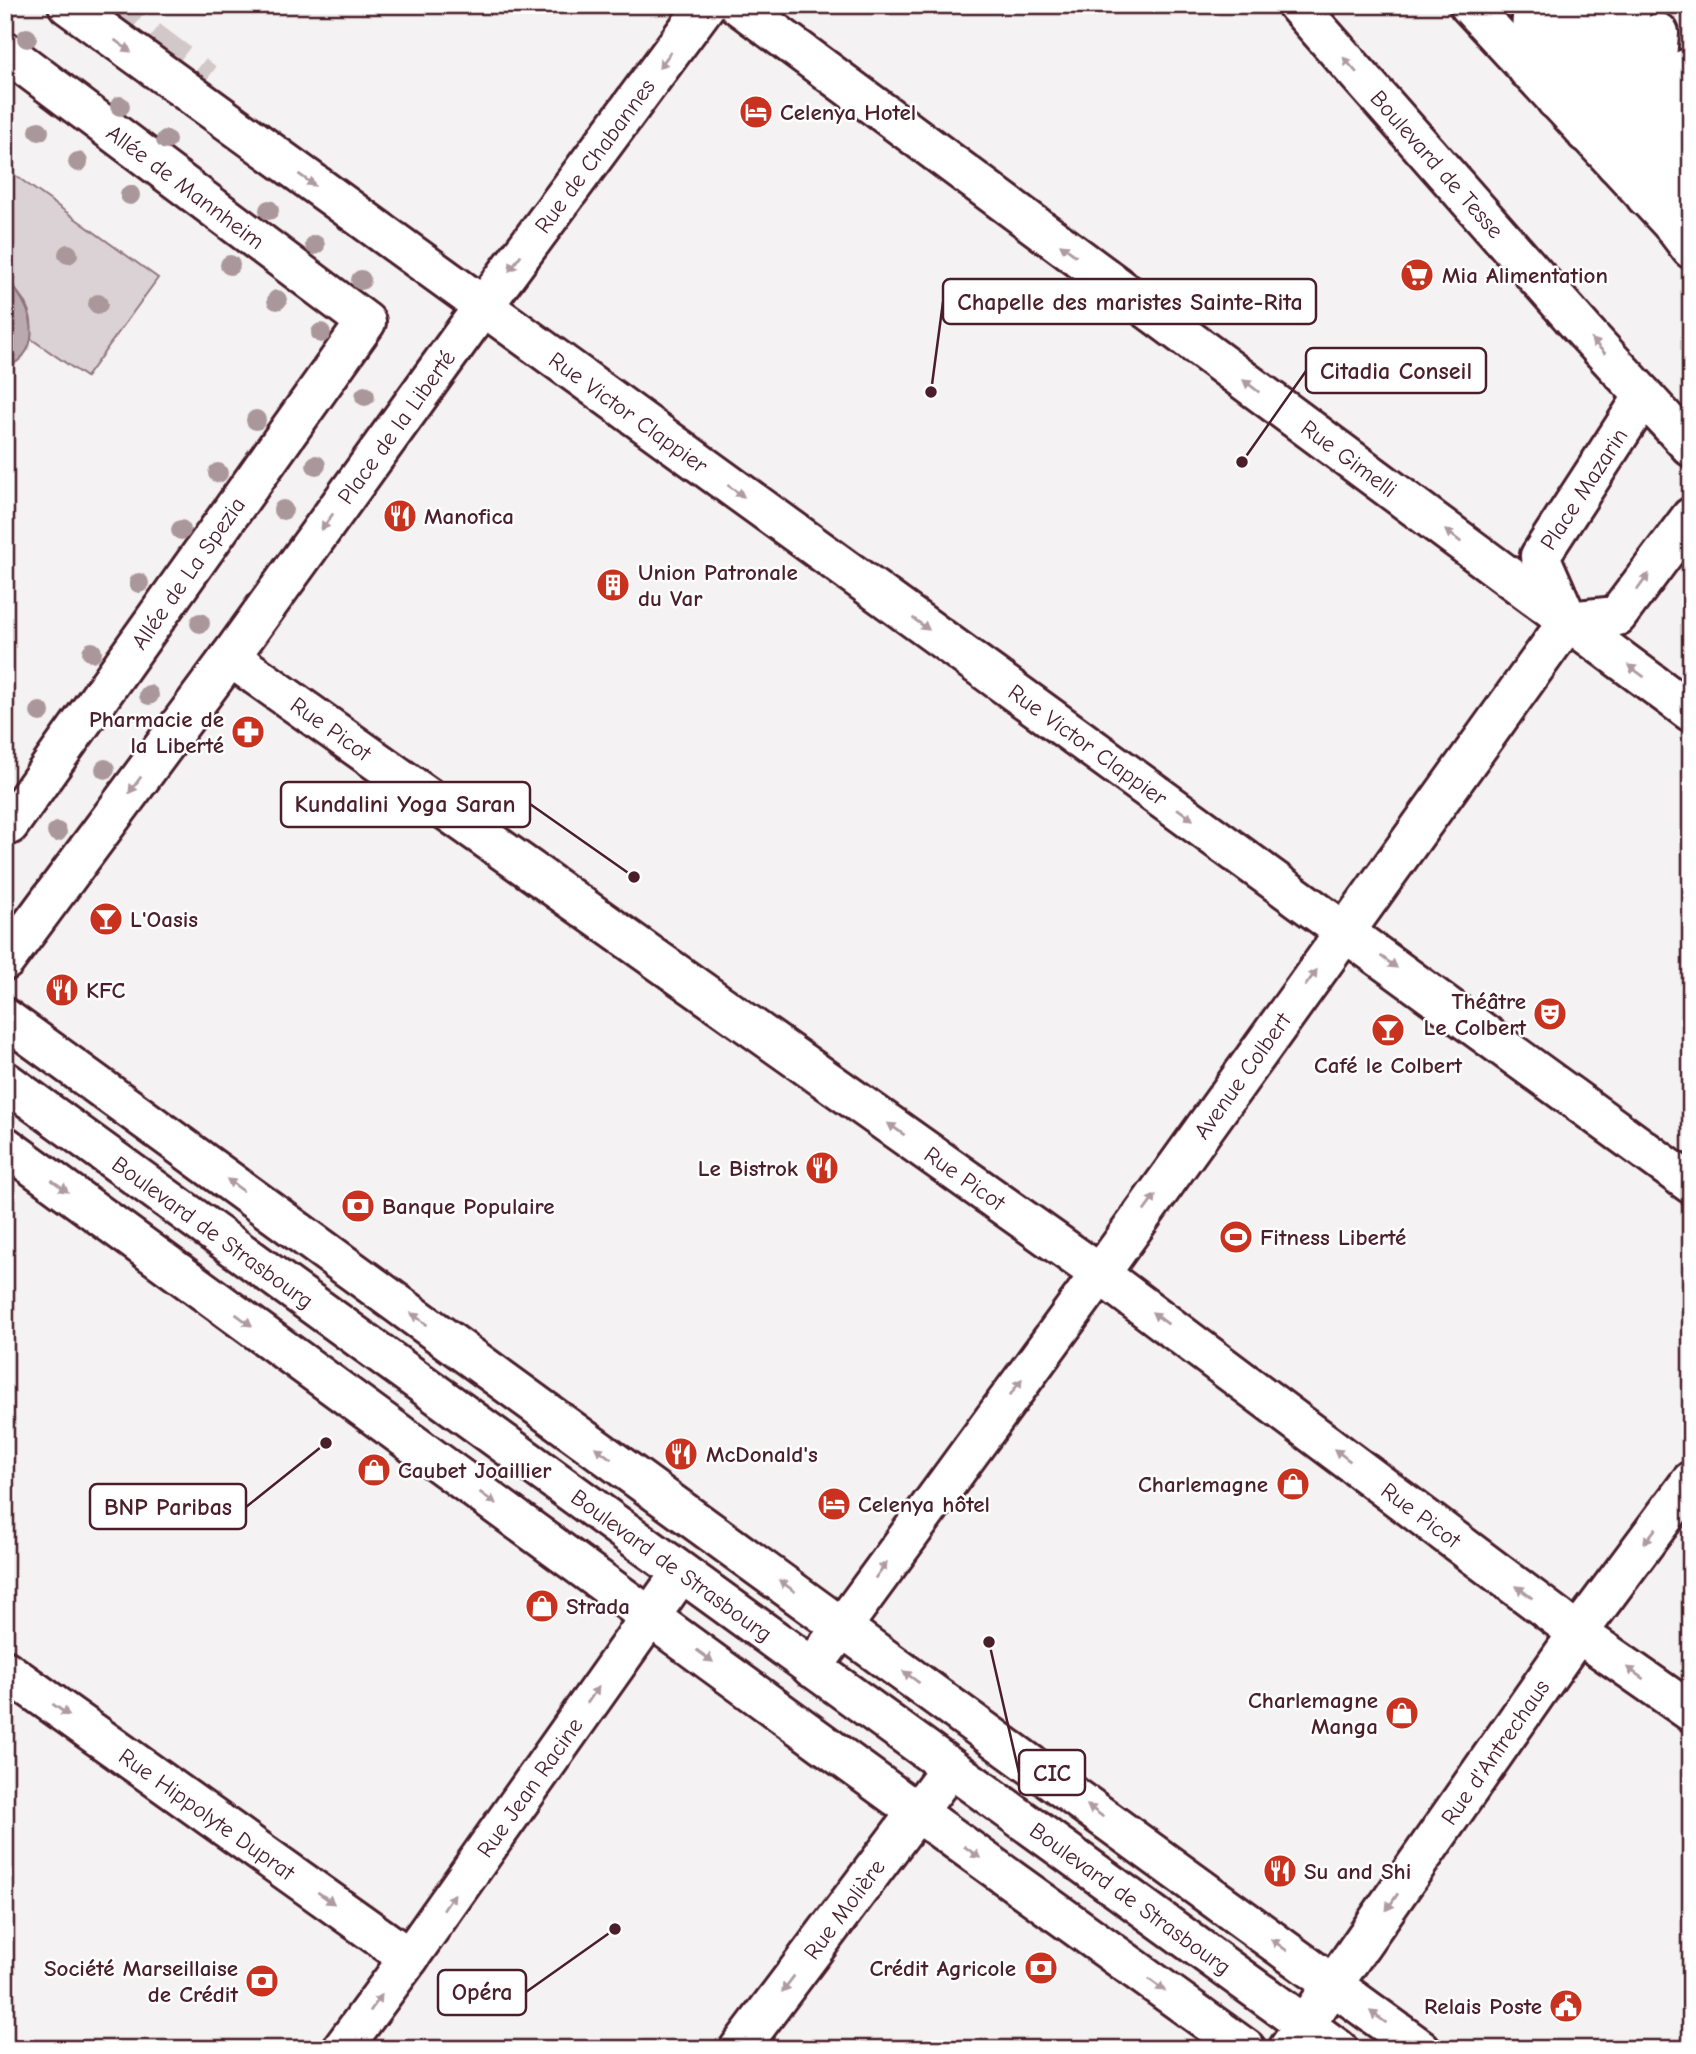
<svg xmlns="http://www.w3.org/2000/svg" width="1696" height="2054" font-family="'Comic Neue',sans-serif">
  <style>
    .green { fill: #dbd2d5; stroke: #927880; stroke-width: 2 }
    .water { fill: #baa9ae; stroke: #8d727a; stroke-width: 2 }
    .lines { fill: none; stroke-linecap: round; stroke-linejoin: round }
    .highway-tunnel { stroke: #d2c8ca; stroke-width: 38; stroke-dasharray: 38 19; stroke-linecap: butt }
    .minor-casing { stroke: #4a1f2b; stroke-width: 44 }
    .major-casing { stroke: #4a1f2b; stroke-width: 44 }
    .minor { stroke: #fff; stroke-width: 38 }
    .major { stroke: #fff; stroke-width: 38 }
    .tree { fill: #aa979c }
    .oneway { fill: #ae9aa0 }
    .labels { text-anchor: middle; stroke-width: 5; stroke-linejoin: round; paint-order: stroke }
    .poi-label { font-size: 23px; font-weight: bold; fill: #4a1f2b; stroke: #fff; text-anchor: start }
    .street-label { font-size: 23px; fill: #4a1f2b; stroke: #fff }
    .leader { fill: none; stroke: #4a1f2b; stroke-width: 2.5 }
    .callout-dot { fill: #4a1f2b; stroke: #fff; stroke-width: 2.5 }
    .callout { fill: #fff; stroke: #4a1f2b; stroke-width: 2.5 }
    .callout-label { font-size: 24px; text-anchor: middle; font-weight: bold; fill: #4a1f2b }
  </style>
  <rect width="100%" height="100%" fill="#f4f2f2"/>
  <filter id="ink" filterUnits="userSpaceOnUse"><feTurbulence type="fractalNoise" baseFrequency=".0143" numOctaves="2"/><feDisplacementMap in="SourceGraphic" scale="14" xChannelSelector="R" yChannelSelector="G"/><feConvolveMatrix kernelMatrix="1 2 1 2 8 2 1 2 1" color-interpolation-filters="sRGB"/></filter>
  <g filter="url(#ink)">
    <!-- green -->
    <path class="green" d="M5,168L158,278L86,377L30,338C36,315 22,293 5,280L7,271L5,269Z"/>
    <!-- water -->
    <path class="water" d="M5,280C32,301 48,352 5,368Z"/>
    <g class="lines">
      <!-- highway-tunnel -->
      <polyline class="highway-tunnel" points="103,5 205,82"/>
      <defs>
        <g id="minor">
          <path id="s1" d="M68,5C608,400 1152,788 1691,1184"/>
          <path id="s2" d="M738,5L1691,712"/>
          <path id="s3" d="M1297,5L1586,333L1691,447"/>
          <polyline points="1469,5 1672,224 1691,249"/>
          <path id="s4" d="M5,51L366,322L9,825"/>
          <polyline points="1528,70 1533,5"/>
          <polyline points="1556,100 1563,5"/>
          <polyline points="1586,133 1597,5"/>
          <polyline points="1616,164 1631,5"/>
          <polyline points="1646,197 1659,33"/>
          <polyline points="1672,224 1686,69"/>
          <path id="s5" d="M1568,620L1540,556L1644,396"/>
          <path id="s6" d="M230,657L1100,1274L1578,1633L1691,1712"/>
          <path id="s7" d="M5,961L230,657L482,308L706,5"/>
          <polyline points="5,1018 1421,2049"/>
          <polyline points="5,1146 917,1812 1246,2049"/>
          <path id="s8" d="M812,1668L1100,1274L1568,621L1617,616L1691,517"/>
          <path id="s9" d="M5,1670L409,1958"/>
          <path id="s10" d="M342,2049L409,1958L681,1573"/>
          <path id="s11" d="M739,2049L950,1768"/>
          <path id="s12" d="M1288,2049L1578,1633L1691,1481"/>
        </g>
        <g id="major">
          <path id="s13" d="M5,1081L1338,2049"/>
        </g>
      </defs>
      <!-- minor casing -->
      <use href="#minor" class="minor-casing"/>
      <!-- major casing -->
      <use href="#major" class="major-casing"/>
      <!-- minor -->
      <use href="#minor" class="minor"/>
      <!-- major -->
      <use href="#major" class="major"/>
    </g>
    <!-- trees -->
    <g class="tree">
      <circle cx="27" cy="38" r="10"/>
      <circle cx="120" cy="106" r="10"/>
      <circle cx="39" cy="131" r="10"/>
      <circle cx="166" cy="140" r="10"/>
      <circle cx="78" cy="162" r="10"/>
      <circle cx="130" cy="195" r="10"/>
      <circle cx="269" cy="210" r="10"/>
      <circle cx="315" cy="245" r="10"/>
      <circle cx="68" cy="254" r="10"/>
      <circle cx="230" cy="265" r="10"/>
      <circle cx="361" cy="280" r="10"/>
      <circle cx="277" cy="300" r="10"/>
      <circle cx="98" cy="304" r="10"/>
      <circle cx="321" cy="333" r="10"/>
      <circle cx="365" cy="396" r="10"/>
      <circle cx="256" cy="420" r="10"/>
      <circle cx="316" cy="465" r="10"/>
      <circle cx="218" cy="473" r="10"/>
      <circle cx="283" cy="510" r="10"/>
      <circle cx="181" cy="530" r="10"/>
      <circle cx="139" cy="583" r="10"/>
      <circle cx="200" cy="623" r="10"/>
      <circle cx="92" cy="652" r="10"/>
      <circle cx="149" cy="695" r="10"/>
      <circle cx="40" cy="712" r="10"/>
      <circle cx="105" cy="769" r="10"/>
      <circle cx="57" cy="832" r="10"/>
    </g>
    <!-- one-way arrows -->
    <defs><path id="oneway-solid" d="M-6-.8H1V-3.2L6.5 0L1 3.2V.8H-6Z" transform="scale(1.75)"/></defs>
    <g class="oneway">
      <use href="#oneway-solid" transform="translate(123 46) rotate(36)"/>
      <use href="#oneway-solid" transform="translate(665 60) rotate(126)"/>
      <use href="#oneway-solid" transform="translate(1350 65) rotate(-131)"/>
      <use href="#oneway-solid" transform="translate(307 180) rotate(36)"/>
      <use href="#oneway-solid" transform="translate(1068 250) rotate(-143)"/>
      <use href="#oneway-solid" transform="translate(515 263) rotate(126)"/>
      <use href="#oneway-solid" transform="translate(1598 346) rotate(-133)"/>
      <use href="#oneway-solid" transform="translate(1251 386) rotate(-143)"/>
      <use href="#oneway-solid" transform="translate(736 491) rotate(36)"/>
      <use href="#oneway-solid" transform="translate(327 522) rotate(126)"/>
      <use href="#oneway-solid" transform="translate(1453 536) rotate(-143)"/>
      <use href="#oneway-solid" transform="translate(1643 582) rotate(-54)"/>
      <use href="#oneway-solid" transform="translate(921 624) rotate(36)"/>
      <use href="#oneway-solid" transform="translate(1636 671) rotate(-144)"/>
      <use href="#oneway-solid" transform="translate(135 785) rotate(126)"/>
      <use href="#oneway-solid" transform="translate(1185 814) rotate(36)"/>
      <use href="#oneway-solid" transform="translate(1389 962) rotate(36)"/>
      <use href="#oneway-solid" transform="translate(1311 978) rotate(-54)"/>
      <use href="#oneway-solid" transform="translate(896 1129) rotate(-145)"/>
      <use href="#oneway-solid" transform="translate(235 1185) rotate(-144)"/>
      <use href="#oneway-solid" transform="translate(60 1186) rotate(36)"/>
      <use href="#oneway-solid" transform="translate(1150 1203) rotate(-54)"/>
      <use href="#oneway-solid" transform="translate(1160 1318) rotate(-143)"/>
      <use href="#oneway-solid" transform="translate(419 1319) rotate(-144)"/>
      <use href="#oneway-solid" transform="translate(244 1320) rotate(36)"/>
      <use href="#oneway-solid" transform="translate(1016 1387) rotate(-54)"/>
      <use href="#oneway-solid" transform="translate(603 1453) rotate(-144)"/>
      <use href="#oneway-solid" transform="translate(1342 1455) rotate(-143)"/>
      <use href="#oneway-solid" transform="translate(488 1498) rotate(36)"/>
      <use href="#oneway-solid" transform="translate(1650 1536) rotate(127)"/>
      <use href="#oneway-solid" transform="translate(881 1570) rotate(-54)"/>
      <use href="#oneway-solid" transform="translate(787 1586) rotate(-144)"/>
      <use href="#oneway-solid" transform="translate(1524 1592) rotate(-143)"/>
      <use href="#oneway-solid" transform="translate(705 1656) rotate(36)"/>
      <use href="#oneway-solid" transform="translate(1635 1673) rotate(-145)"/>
      <use href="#oneway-solid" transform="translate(911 1677) rotate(-144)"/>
      <use href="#oneway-solid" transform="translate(593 1695) rotate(-55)"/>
      <use href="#oneway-solid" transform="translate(61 1710) rotate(35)"/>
      <use href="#oneway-solid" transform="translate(1095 1811) rotate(-144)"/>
      <use href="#oneway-solid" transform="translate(972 1852) rotate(36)"/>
      <use href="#oneway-solid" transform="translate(326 1898) rotate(35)"/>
      <use href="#oneway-solid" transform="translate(449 1902) rotate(-55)"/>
      <use href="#oneway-solid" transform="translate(1392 1902) rotate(125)"/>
      <use href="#oneway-solid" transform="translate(1279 1945) rotate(-144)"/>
      <use href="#oneway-solid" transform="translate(788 1984) rotate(127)"/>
      <use href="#oneway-solid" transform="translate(1157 1985) rotate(36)"/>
      <use href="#oneway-solid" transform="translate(376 2003) rotate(-54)"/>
      <use href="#oneway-solid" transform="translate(1378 2017) rotate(-144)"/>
    </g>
  </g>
  <!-- icons -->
  <defs>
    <symbol id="hotel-disc" viewBox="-11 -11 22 22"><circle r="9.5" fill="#c8321e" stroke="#fff"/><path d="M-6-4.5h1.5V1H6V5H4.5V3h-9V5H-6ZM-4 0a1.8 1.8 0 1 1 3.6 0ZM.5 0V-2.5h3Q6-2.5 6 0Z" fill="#fff"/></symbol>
    <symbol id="supermarket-disc" viewBox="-11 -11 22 22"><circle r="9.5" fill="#c8321e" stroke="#fff"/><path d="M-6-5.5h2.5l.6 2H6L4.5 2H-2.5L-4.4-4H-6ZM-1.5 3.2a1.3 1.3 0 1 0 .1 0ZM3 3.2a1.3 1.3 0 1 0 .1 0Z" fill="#fff"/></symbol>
    <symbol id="restaurant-disc" viewBox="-11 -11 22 22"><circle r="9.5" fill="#c8321e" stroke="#fff"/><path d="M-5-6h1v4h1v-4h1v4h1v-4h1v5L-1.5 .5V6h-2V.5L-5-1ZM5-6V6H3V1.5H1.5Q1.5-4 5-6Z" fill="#fff"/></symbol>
    <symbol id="building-disc" viewBox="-11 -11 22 22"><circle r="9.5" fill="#c8321e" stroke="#fff"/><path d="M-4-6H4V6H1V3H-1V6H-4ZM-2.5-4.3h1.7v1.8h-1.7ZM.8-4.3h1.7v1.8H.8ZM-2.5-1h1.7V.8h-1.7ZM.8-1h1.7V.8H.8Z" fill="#fff"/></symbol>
    <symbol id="pharmacy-disc" viewBox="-11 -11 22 22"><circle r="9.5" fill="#c8321e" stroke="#fff"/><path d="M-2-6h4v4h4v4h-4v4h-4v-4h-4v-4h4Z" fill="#fff"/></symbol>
    <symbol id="bar-disc" viewBox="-11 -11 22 22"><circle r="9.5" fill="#c8321e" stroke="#fff"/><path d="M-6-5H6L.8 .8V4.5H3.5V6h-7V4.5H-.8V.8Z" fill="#fff"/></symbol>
    <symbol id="theatre-disc" viewBox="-11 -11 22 22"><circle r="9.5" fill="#c8321e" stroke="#fff"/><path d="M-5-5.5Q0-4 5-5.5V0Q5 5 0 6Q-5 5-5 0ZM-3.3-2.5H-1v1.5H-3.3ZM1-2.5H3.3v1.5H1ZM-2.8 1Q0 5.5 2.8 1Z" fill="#fff"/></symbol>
    <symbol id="bank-disc" viewBox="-11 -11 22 22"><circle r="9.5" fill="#c8321e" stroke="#fff"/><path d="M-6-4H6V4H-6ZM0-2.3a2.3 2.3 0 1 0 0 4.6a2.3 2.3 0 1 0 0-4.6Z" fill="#fff"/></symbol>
    <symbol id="stadium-disc" viewBox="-11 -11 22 22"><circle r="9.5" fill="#c8321e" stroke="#fff"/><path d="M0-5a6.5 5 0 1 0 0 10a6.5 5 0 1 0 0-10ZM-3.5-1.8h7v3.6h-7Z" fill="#fff"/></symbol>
    <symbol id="shop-disc" viewBox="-11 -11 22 22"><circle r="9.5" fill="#c8321e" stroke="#fff"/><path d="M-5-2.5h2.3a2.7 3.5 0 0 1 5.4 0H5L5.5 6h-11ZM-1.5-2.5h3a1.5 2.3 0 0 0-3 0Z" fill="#fff"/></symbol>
    <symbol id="civic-disc" viewBox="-11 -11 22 22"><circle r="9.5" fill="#c8321e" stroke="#fff"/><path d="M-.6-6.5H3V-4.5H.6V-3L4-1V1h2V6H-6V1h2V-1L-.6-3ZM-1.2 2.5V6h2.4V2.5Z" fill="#fff"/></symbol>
  </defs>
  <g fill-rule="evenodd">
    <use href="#hotel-disc" x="737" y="93" width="38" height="38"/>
    <use href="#supermarket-disc" x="1398" y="256" width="38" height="38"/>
    <use href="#restaurant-disc" x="381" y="497" width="38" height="38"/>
    <use href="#building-disc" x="594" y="566" width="38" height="38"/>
    <use href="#pharmacy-disc" x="229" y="713" width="38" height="38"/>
    <use href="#bar-disc" x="87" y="900" width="38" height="38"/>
    <use href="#restaurant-disc" x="43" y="971" width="38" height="38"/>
    <use href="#theatre-disc" x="1531" y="995" width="38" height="38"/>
    <use href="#bar-disc" x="1369" y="1011" width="38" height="38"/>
    <use href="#restaurant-disc" x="803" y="1149" width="38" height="38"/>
    <use href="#bank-disc" x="339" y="1187" width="38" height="38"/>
    <use href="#stadium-disc" x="1217" y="1218" width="38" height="38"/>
    <use href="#restaurant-disc" x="662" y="1435" width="38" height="38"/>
    <use href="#shop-disc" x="355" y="1451" width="38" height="38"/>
    <use href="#shop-disc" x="1274" y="1465" width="38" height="38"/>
    <use href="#hotel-disc" x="815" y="1485" width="38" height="38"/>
    <use href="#shop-disc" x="523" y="1587" width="38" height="38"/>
    <use href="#shop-disc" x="1383" y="1694" width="38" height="38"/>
    <use href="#restaurant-disc" x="1261" y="1852" width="38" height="38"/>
    <use href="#bank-disc" x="1022" y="1949" width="38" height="38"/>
    <use href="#bank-disc" x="243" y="1962" width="38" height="38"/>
    <use href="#civic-disc" x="1547" y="1987" width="38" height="38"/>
  </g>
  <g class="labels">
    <!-- poi labels -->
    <g class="poi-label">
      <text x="780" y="120">Celenya Hotel</text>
      <text x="1442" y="283">Mia Alimentation</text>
      <text x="424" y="524">Manofica</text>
      <text x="638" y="580">Union Patronale<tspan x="638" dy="26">du Var</tspan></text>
      <text x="224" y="727" text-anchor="end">Pharmacie de<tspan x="224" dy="26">la Liberté</tspan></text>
      <text x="130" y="927">L'Oasis</text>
      <text x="86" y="998">KFC</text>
      <text x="1526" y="1009" text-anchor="end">Théâtre<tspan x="1526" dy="26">Le Colbert</tspan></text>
      <text x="1388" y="1073" text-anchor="middle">Café le Colbert</text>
      <text x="798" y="1176" text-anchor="end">Le Bistrok</text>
      <text x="382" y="1214">Banque Populaire</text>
      <text x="1260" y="1245">Fitness Liberté</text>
      <text x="706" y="1462">McDonald's</text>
      <text x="398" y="1478">Caubet Joaillier</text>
      <text x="1268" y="1492" text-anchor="end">Charlemagne</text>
      <text x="858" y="1512">Celenya hôtel</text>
      <text x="566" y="1614">Strada</text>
      <text x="1378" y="1708" text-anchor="end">Charlemagne<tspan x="1378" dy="26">Manga</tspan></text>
      <text x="1304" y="1879">Su and Shi</text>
      <text x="238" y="1976" text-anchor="end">Société Marseillaise<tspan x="238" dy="26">de Crédit</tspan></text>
      <text x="1016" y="1976" text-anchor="end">Crédit Agricole</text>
      <text x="1542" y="2014" text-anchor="end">Relais Poste</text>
    </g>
    <!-- street labels -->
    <g class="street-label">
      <text dy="8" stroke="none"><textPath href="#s7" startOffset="998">Rue de Chabannes</textPath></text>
      <text dy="8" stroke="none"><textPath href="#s3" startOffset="212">Boulevard de Tesse</textPath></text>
      <text dy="8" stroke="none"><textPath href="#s4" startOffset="226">Allée de Mannheim</textPath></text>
      <text dy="8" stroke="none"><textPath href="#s1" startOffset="693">Rue Victor Clappier</textPath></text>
      <text dy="8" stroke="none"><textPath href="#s7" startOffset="662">Place de la Liberté</textPath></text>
      <text dy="8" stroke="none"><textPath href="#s2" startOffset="761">Rue Gimelli</textPath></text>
      <text dy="8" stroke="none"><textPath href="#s5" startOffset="150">Place Mazarin</textPath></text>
      <text transform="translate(188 573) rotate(-55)" y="8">Allée de La Spezia</text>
      <text dy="8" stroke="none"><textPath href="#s6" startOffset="124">Rue Picot</textPath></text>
      <text dy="8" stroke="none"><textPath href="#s1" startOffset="1260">Rue Victor Clappier</textPath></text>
      <text dy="8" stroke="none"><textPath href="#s8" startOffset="732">Avenue Colbert</textPath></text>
      <text dy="8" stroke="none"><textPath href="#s6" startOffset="901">Rue Picot</textPath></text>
      <text dy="8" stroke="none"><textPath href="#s13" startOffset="257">Boulevard de Strasbourg</textPath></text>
      <text dy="8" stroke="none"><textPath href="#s6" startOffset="1468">Rue Picot</textPath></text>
      <text dy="8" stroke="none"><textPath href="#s13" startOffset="824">Boulevard de Strasbourg</textPath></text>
      <text dy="8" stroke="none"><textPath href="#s12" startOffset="362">Rue d'Antrechaus</textPath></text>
      <text dy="8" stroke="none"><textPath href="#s10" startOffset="322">Rue Jean Racine</textPath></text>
      <text dy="8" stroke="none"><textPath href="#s9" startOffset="248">Rue Hippolyte Duprat</textPath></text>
      <text dy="8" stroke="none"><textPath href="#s13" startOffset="1391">Boulevard de Strasbourg</textPath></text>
      <text dy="8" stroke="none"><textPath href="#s11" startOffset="175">Rue Molière</textPath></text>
    </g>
  </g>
  <!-- callouts -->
  <path class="leader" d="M931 392L943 302M1242 462L1306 371M634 877L530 804M326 1443L246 1507M989 1642L1019 1773M615 1929L526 1992"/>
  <g class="callout-dot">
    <circle cx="931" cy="392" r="7"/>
    <circle cx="1242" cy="462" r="7"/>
    <circle cx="634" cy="877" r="7"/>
    <circle cx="326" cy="1443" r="7"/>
    <circle cx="989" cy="1642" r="7"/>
    <circle cx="615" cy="1929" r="7"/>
  </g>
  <g class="callout">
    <rect x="943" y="279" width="373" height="45" rx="7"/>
    <rect x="1306" y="348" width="180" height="45" rx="7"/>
    <rect x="281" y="782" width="249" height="45" rx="7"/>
    <rect x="90" y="1484" width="156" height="45" rx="7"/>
    <rect x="1019" y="1750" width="66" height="45" rx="7"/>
    <rect x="438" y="1970" width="88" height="45" rx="7"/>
  </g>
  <g class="callout-label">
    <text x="1130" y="310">Chapelle des maristes Sainte-Rita</text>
    <text x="1396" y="379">Citadia Conseil</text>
    <text x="405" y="812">Kundalini Yoga Saran</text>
    <text x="168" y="1515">BNP Paribas</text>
    <text x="1052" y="1781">CIC</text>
    <text x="482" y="2000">Opéra</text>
  </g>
  <!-- margin -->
  <rect width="1696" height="2054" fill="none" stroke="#fff" stroke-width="28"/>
  <rect x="14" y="14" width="1668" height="2026" fill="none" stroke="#4a1f2b" stroke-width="2.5" filter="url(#ink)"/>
</svg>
